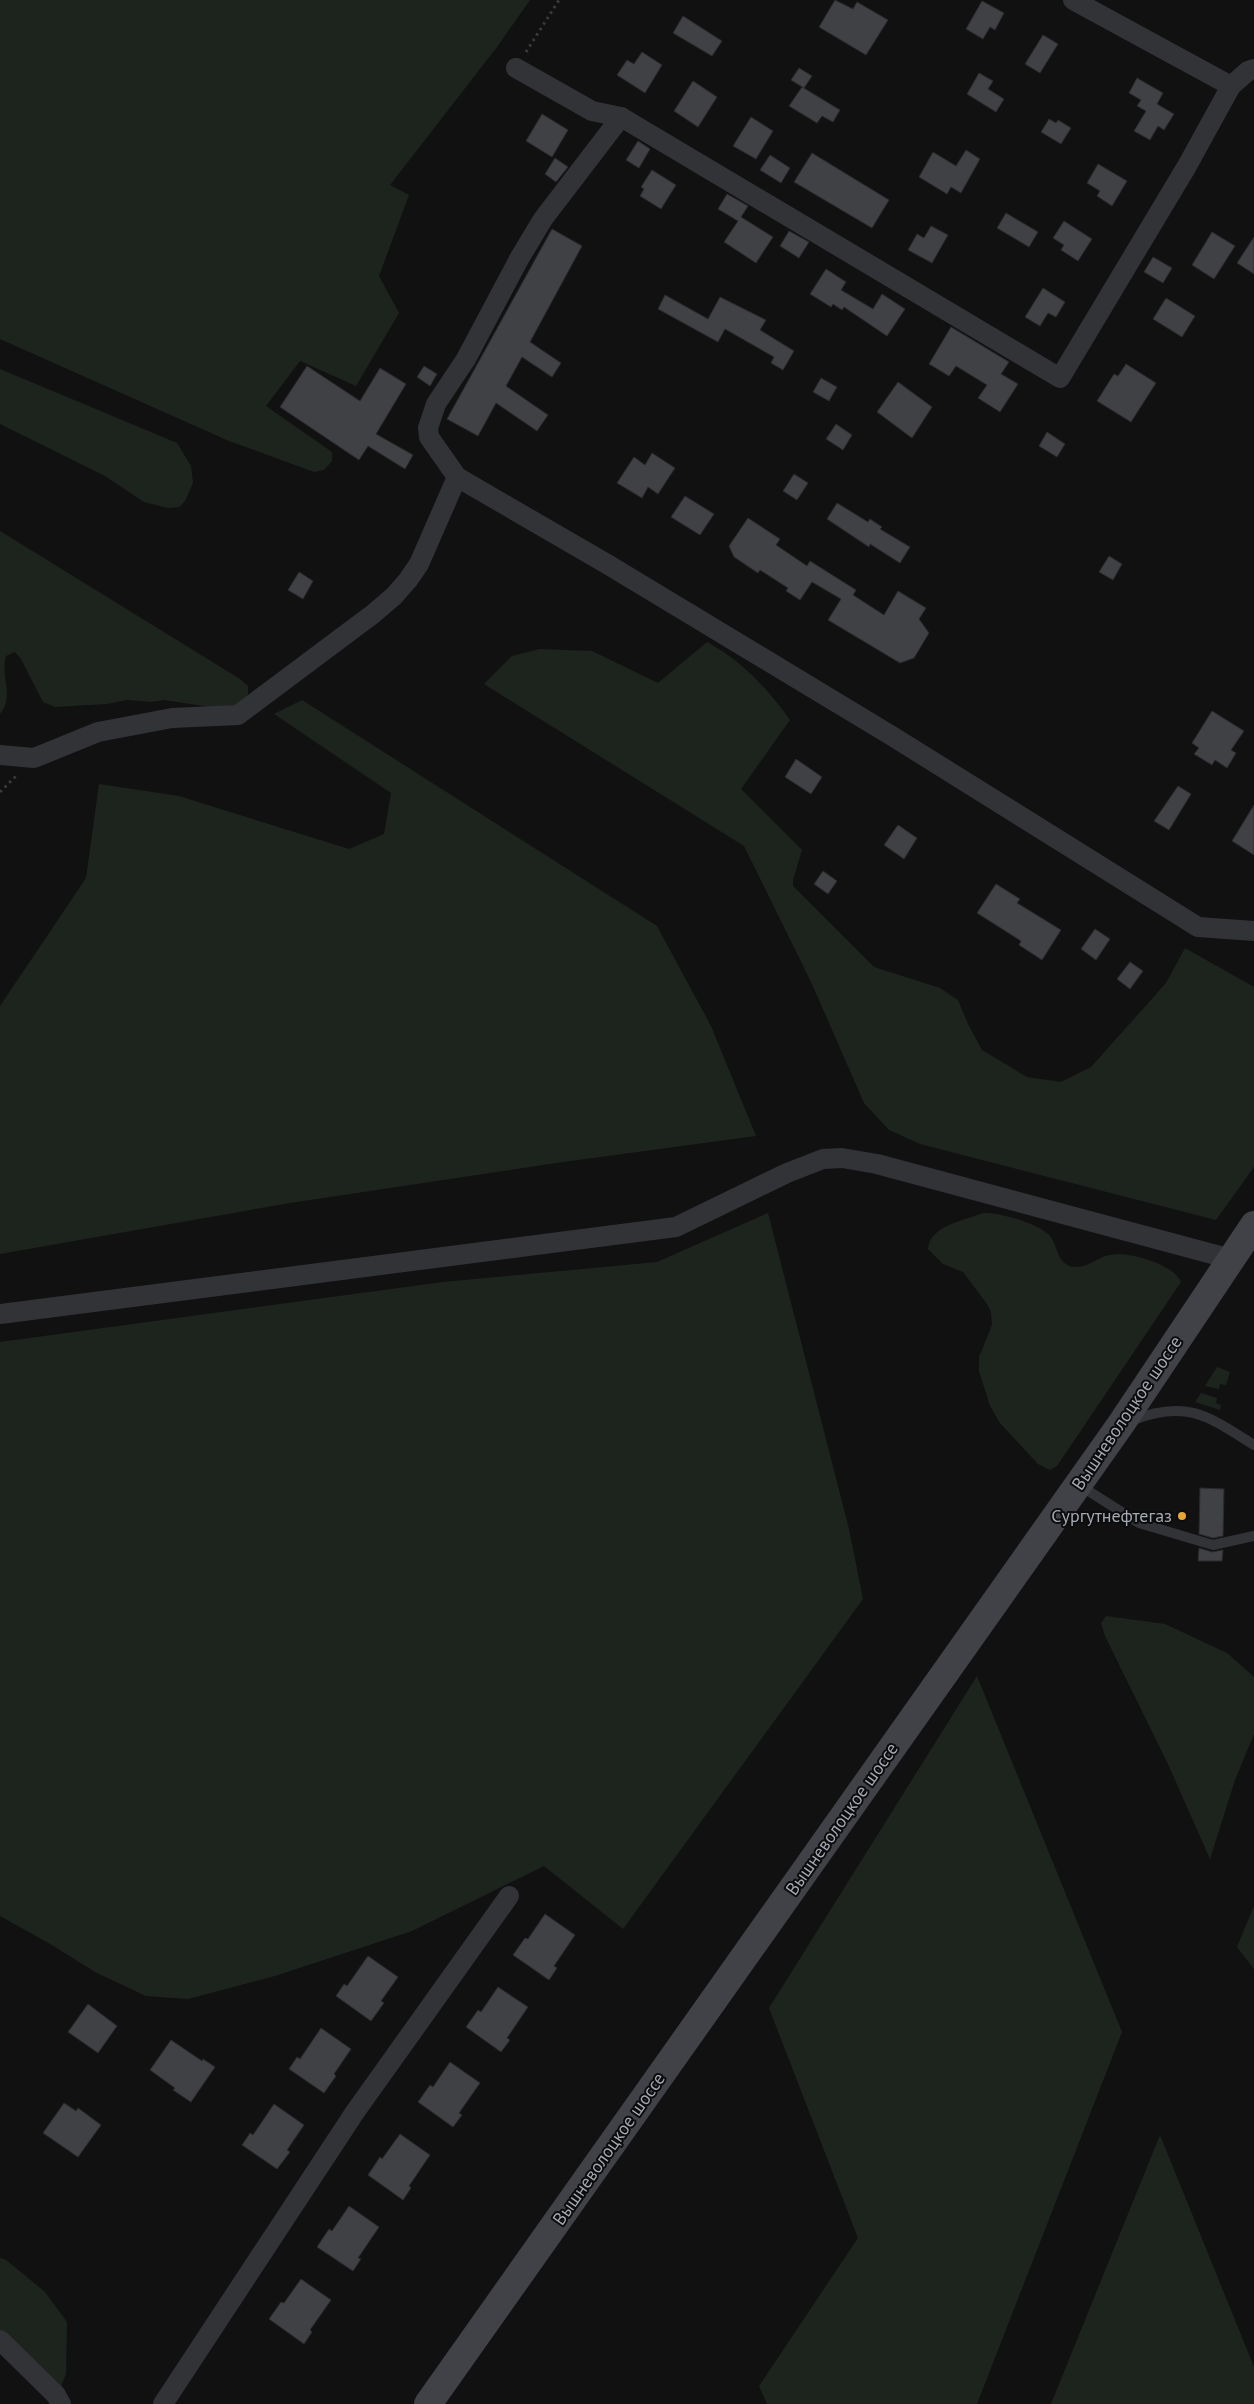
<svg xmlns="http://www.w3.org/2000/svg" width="1254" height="2404" font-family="'PT Sans',sans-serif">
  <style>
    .green { fill: #1d241e }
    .building { fill: #404145; stroke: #2b2b2e }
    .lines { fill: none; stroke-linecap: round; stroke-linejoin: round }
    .path { stroke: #383a3e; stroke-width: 3; stroke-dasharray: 2.5 4; stroke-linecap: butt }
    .lane { stroke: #323337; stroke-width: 10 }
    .street { stroke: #323337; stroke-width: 20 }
    .secondary { stroke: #404247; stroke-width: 28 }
    .poi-dot { fill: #e6a734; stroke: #0c0c0d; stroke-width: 2 }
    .labels { text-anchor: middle; stroke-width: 4; stroke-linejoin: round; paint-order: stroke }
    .street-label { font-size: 18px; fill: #a3a8b2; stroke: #0c0c0d }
    .poi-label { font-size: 18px; fill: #a3a8b2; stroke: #0c0c0d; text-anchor: end }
  </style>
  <rect width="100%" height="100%" fill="#111112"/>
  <!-- green -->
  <g class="green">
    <polygon points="0,0 530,0 497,47 390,185 409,195 379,276 399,313 356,386 300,361 266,406 332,452 332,461 324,470 314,472 229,441 0,339"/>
    <polygon points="0,369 177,443 191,466 193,483 185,501 179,507 168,508 144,502 105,476 0,424"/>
    <path d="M0,531L240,679L248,686V696L243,704L223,709L164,700L151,702L127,700L107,704L55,707L43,702L21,659L15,652L6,656C0,678 15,697 0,714Z"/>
    <path d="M707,642C742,661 767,688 790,720L741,789L802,850L793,880V886L874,967L940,988L958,1000L968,1024L982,1050L1027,1077L1061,1082L1091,1067L1166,983L1185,948L1254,987V1167L1216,1220L920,1144L889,1130L864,1103L812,984L744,846L484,684L512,656L540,649L592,651L658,683Z"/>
    <polygon points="302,700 657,926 711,1026 756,1136 563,1162 290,1203 0,1254 0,1006 86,878 99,784 179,796 349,849 384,834 391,793 274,714"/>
    <polygon points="768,1213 849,1529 863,1599 623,1929 544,1866 412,1931 275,1976 188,1999 146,1996 95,1972 52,1945 0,1916 0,1342 443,1282 657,1262"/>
    <path d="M983,1213C999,1212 1036,1223 1048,1234C1059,1244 1055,1265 1075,1267C1088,1268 1097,1257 1110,1255C1128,1251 1174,1264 1181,1282L1057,1466L1050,1470L1038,1464L1000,1423L990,1406L979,1371V1357L992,1325L991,1312L987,1304L963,1272L943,1264L928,1249C929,1226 966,1220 983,1213Z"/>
    <polygon points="1217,1367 1230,1372 1226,1385 1220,1384 1219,1389 1205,1386"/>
    <polygon points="1201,1393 1217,1398 1216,1403 1221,1405 1220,1410 1195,1402"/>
    <polygon points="1106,1616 1165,1624 1227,1653 1254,1677 1254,1734 1235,1780 1210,1859 1168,1764 1105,1636 1101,1623"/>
    <polygon points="977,1676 1122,2032 977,2404 767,2404 759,2386 858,2238 769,2008"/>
    <polygon points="1254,1906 1254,1969 1237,1947"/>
    <polygon points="1160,2135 1254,2367 1254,2404 1051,2404"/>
    <polygon points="0,2258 6,2260 45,2292 67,2322 66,2374 58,2393 0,2335"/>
  </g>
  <!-- building -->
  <g class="building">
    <polygon points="835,0 853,9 857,2 888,20 866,55 819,27"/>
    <polygon points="982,1 1004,13 995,30 990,27 983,39 966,29"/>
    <polygon points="683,16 722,41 712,56 673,33"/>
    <polygon points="1043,35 1058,44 1040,73 1025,64"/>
    <polygon points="642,52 662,65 645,93 617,75 627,60 634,64"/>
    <polygon points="799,68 812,76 804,88 791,80"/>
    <polygon points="979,73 993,81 988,89 1004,99 996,112 967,94"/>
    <polygon points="1137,78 1163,93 1157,104 1174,114 1164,130 1158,126 1150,140 1134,131 1146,111 1137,106 1141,100 1129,93"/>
    <polygon points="693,81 717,97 698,127 674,111"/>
    <polygon points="802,87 840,110 833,122 822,116 817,123 789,106"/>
    <polygon points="542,114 568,130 552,157 526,141"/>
    <polygon points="751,117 773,131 756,159 733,146"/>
    <polygon points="1049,119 1056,123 1058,120 1071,128 1061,144 1041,132"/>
    <polygon points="638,141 650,149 639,168 626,160"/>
    <polygon points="966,150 980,159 961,193 951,187 947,194 919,177 933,152 956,166"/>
    <polygon points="812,153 889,200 872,228 794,182"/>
    <polygon points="770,155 790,168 781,183 760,170"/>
    <polygon points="555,158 568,167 556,182 545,174"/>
    <polygon points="1098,164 1127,181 1112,206 1097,196 1100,191 1087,183"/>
    <polygon points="652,170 676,185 661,209 640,196 644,189 641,187"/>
    <polygon points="727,194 748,206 741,217 773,237 756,263 724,242 738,221 718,209"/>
    <polygon points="1006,213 1038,232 1029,247 997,228"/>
    <polygon points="1064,221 1092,239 1078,261 1061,250 1064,245 1053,238"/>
    <polygon points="931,226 948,235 932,263 908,250 917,234 924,238"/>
    <polygon points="552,229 582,246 530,342 561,363 552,377 522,357 506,386 548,415 537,431 496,403 478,436 447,419"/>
    <polygon points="789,231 809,242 799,258 780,246"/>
    <polygon points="1212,232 1235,246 1214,279 1192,265"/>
    <polygon points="1254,237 1254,274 1237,263"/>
    <polygon points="1153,257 1172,268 1163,283 1144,272"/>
    <polygon points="826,269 846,282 841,290 873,309 882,294 905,309 887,336 844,307 842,310 833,304 831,307 810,294"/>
    <polygon points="1043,288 1065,302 1056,317 1048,313 1040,326 1025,317"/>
    <polygon points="665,295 708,319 720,297 766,320 760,330 794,351 783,370 771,363 774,357 725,329 718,342 658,309"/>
    <polygon points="1166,298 1195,316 1182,337 1153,319"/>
    <polygon points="951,327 1009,362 1001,374 1018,384 1000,412 978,398 987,385 956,366 949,376 929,364"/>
    <polygon points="1126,364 1156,383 1131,422 1097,401 1114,374 1118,376"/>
    <polygon points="307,366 360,401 380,368 406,384 376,434 413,455 405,469 368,446 359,460 280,407"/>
    <polygon points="424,366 437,374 430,386 417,377"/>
    <polygon points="821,378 837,387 829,401 813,392"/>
    <polygon points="898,382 932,407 912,438 877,412"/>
    <polygon points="836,424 852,435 843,450 826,439"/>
    <polygon points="1047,432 1065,444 1057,457 1039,446"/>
    <polygon points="652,453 675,468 658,494 648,487 642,498 617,483 634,457 645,465"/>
    <polygon points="794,474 808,483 797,500 783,491"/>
    <polygon points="685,496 714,514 700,535 671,517"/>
    <polygon points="837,503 868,522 870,519 882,527 880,529 910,547 900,563 870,544 869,547 827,519"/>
    <polygon points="748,518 780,539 776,545 807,566 810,561 856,590 853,595 884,615 898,591 926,608 919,619 929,633 914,658 900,663 828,620 841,599 812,582 800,600 786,591 788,588 760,570 758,573 734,557 729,546"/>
    <polygon points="1109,556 1122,564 1113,580 1099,572"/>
    <polygon points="299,572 313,581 303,599 288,590"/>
    <polygon points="1212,711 1244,731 1231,750 1236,753 1227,768 1215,760 1212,765 1194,754 1199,748 1192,743"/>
    <polygon points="796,759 822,777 811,794 785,777"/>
    <polygon points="1178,786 1191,794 1169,830 1154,821"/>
    <polygon points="1254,805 1254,855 1232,841"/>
    <polygon points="898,825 917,838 904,859 884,845"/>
    <polygon points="823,871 837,881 828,894 814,884"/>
    <polygon points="996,884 1020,899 1017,903 1061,930 1042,960 1019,945 1021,941 977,913"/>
    <polygon points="1095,929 1110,939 1096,960 1081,949"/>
    <polygon points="1130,962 1143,971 1130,989 1117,979"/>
    <polygon points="1200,1488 1224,1489 1223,1536 1213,1538 1199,1534"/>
    <polygon points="1199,1548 1212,1552 1223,1550 1222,1561 1198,1561"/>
    <polygon points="545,1914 575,1935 554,1966 557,1968 549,1980 513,1955 525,1938 528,1939"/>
    <polygon points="368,1956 398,1977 381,2001 384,2003 371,2021 336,1996 344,1984 347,1986"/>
    <polygon points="498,1987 528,2007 507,2038 510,2040 501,2052 466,2027 478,2010 481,2012"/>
    <polygon points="88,2004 117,2026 98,2053 68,2032"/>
    <polygon points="321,2028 351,2049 334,2074 336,2076 324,2093 289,2069 297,2057 300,2059"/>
    <polygon points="171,2040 202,2061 203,2059 215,2067 191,2102 173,2090 175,2088 150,2070"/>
    <polygon points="450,2062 480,2083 459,2113 462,2115 453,2127 418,2102 430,2085 433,2087"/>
    <polygon points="64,2103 76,2111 78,2108 101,2125 78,2157 43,2133"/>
    <polygon points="274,2104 304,2125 287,2150 290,2152 277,2169 242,2145 250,2133 253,2135"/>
    <polygon points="400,2134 430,2155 409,2186 411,2188 403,2200 368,2175 380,2157 382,2159"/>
    <polygon points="349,2206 379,2227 358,2258 361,2259 353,2271 317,2247 329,2229 332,2231"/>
    <polygon points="301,2279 331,2300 310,2330 312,2332 304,2344 269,2319 281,2302 284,2303"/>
  </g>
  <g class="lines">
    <!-- path -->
    <g class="path">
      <polyline points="526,52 559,0"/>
      <polyline points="0,792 18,774"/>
    </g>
    <!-- lane -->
    <g class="lane">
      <path d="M1130,1421C1186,1399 1207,1415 1254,1445"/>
      <polyline points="1079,1485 1139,1523 1213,1545 1254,1536"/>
    </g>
    <!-- street -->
    <g class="street">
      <polyline points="516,68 592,111 621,117 1060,378 1187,166 1231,86 1073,0"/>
      <polyline points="1231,86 1248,71 1254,69"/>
      <polyline points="621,117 543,219 519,259 466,359 436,404 428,428 429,437 457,477 607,564 892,736 1198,927 1254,931"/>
      <polyline points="0,755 34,758 98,732 172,718 238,715 373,614 394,596 408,580 419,564 457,477"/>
      <polyline points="0,1314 676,1227 787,1173 823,1159 842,1158 877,1164 1231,1259"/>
      <polyline points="0,2340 56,2395 61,2404"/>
      <polyline points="163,2404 355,2112 509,1896"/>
    </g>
    <!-- secondary -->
    <polyline class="secondary" points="428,2404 1121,1424 1254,1225"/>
  </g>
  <!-- markers -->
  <circle class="poi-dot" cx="1182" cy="1516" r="5"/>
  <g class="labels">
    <!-- street labels -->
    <g class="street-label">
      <text transform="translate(1127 1413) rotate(-56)" y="6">Вышневолоцкое шоссе</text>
      <text transform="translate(842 1819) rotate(-55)" y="6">Вышневолоцкое шоссе</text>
      <text transform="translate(609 2149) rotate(-55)" y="6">Вышневолоцкое шоссе</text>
    </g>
    <!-- poi labels -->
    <g class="poi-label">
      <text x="1172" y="1522">Сургутнефтегаз</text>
    </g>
  </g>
</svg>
